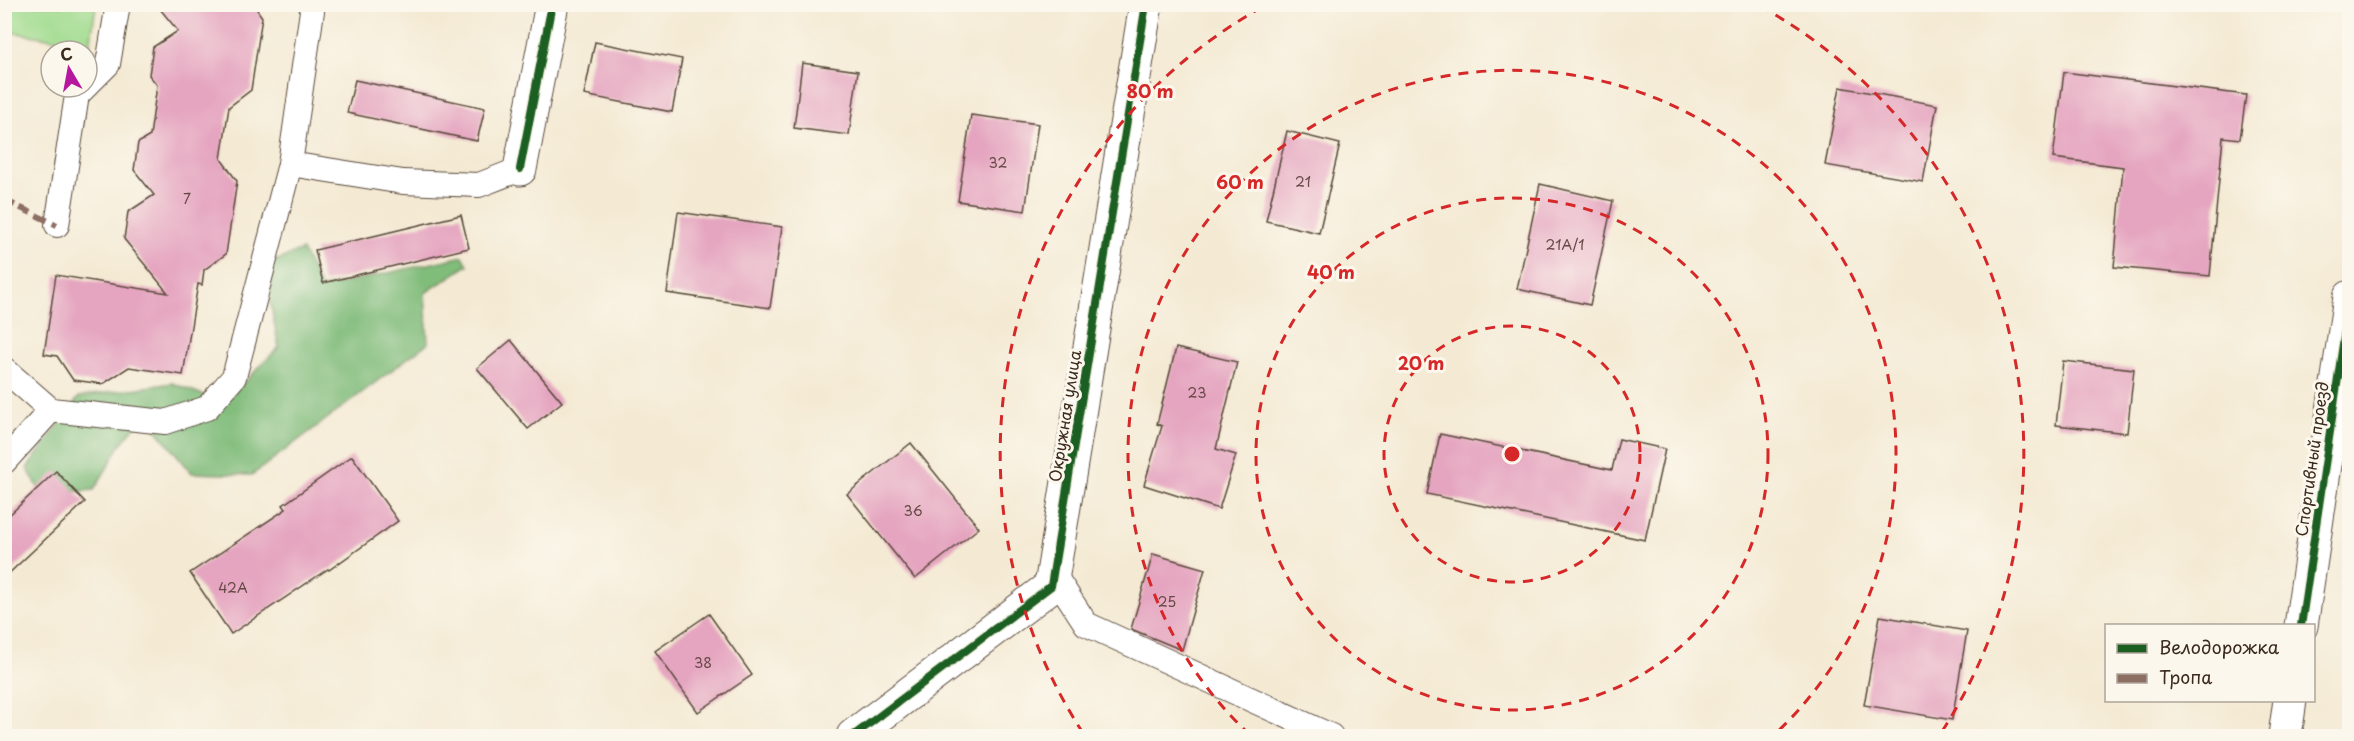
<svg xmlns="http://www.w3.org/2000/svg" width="2354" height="741" font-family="'Playpen Sans',sans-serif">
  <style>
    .green { fill: #a1dc8f; stroke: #6e8356; stroke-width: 1.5 }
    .forest { fill: #80bc7a; stroke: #5e734c; stroke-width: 1.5 }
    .building { fill: #e5a5c0 }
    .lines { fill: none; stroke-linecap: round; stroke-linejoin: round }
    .lane-casing { stroke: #574739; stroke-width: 26 }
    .street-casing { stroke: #574739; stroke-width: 35 }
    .lane { stroke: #fff; stroke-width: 24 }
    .street { stroke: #fff; stroke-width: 33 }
    .quiet { stroke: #8d6e63; stroke-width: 6; stroke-dasharray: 12 6; stroke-linecap: butt }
    .cycleway-casing { stroke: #fbf7ec; stroke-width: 11 }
    .cycleway { stroke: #1b5e20; stroke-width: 8 }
    .ring { fill: none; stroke: #d62828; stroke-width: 3; stroke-dasharray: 10 8 }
    .labels { text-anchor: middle; stroke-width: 6; stroke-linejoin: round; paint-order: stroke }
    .number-label { font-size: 14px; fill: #664946 }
    .street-label { font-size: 16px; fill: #3b2a1e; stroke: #fbf7ec }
    .centre { fill: #d62828; stroke: #fbf7ec; stroke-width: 3 }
    .ring-label { font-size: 18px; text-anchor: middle; font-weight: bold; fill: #d62828; stroke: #fbf7ec; stroke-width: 6; stroke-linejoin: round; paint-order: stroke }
  </style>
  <rect width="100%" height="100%" fill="#fbf7ec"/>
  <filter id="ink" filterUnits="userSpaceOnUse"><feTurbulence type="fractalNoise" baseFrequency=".0167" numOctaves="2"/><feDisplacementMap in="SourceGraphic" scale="12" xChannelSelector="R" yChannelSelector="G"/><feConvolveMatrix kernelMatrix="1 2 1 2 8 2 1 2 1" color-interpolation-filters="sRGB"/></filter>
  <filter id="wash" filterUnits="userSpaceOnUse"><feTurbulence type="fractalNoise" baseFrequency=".008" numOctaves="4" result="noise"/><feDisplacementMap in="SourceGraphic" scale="24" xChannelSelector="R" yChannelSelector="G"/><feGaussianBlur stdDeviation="1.35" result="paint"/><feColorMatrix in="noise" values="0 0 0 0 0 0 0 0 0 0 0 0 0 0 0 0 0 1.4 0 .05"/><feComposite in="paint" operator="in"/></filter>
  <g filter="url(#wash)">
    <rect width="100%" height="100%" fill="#f4ead4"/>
    <!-- green -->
    <polygon class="green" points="4,5 96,5 90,45 5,31"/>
    <!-- forest -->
    <polygon class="forest" points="302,250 321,288 463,256 468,265 425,293 428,343 252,475 192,473 144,415 121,444 94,490 42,494 27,468 79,397 172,383 224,403 279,347 263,266"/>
    <g id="blocks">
      <!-- building -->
      <g class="building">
        <polygon points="156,4 253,4 262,17 251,90 229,107 221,159 237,181 226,254 204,270 202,285 198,284 183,375 129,367 103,384 73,380 57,356 44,354 56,275 168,293 124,239 128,212 154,195 134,170 138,143 150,136 157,85 149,75 153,47 178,31"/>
        <polygon points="595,42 682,59 672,112 584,95"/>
        <polygon points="802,63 858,71 849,135 794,128"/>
        <polygon points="2064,72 2246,95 2240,139 2223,137 2210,276 2114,267 2123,167 2053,158"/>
        <polygon points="355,80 485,108 477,141 347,113"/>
        <polygon points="1840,87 1937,105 1923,182 1825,165"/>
        <polygon points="971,115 1038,124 1025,211 958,201"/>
        <polygon points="1287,131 1340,144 1319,233 1266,221"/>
        <polygon points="1540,184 1613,201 1590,305 1517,289"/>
        <polygon points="678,212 782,227 770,308 667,293"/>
        <polygon points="461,215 469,248 323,283 315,250"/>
        <polygon points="511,340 562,402 528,429 477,368"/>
        <polygon points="1176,348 1237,362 1216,449 1236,455 1219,509 1144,485 1162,426 1157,424"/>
        <polygon points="2063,361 2134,369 2127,433 2056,425"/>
        <polygon points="1440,434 1612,470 1619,439 1665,449 1645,540 1427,494"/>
        <polygon points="911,443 979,528 915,579 847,494"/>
        <polygon points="352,456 398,521 329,570 328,569 231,634 190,573 286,509 283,505"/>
        <polygon points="56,471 85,502 4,578 4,520"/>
        <polygon points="1153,554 1205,569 1182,650 1131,629"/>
        <polygon points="709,614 752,675 698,712 655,651"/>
        <polygon points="1880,616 1967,631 1952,720 1864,705"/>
      </g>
    </g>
  </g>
  <g filter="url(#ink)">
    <use href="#blocks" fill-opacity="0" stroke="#574739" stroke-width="1.5"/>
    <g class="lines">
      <defs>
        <g id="lane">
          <polyline points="87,85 108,64 118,4"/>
          <polyline points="290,164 403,182 479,185 520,169"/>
          <polyline points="57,225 77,95 85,87"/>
          <polyline points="4,369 51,410 165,422 207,408 234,377 290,164 313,4"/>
          <polyline points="4,462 51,410"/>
          <polyline points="1053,573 1086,624 1331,736"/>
        </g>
        <g id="street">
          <polyline points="520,169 552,4"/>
          <polyline points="2301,626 2350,297"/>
          <polyline points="853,736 1051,586 1146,4"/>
          <polyline points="2285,736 2290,700"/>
        </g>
      </defs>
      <!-- lane casing -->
      <use href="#lane" class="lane-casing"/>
      <!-- street casing -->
      <use href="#street" class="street-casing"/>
      <!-- lane -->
      <use href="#lane" class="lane"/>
      <!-- street -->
      <use href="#street" class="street"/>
      <!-- quiet -->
      <polyline class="quiet" points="4,200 57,225"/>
      <defs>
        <g id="cycleway">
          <polyline points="520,169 552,4"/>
          <polyline points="2301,626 2350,297"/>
          <polyline points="853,736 1051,586 1146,4"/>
        </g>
      </defs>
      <!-- cycleway casing -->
      <use href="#cycleway" class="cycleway-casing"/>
      <!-- cycleway -->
      <use href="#cycleway" class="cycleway"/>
    </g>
  </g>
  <!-- distance rings -->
  <g class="ring">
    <circle cx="1512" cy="454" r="128"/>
    <circle cx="1512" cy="454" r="256"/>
    <path d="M1250 735A384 384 0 1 1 1774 735"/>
    <path d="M1083 733A512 512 0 0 1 1264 6M1760 6A512 512 0 0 1 1941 733"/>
  </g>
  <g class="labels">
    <!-- number labels -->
    <g class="number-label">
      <text x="998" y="168">32</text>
      <text x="1303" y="187">21</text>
      <text x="187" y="204">7</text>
      <text x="1565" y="250">21А/1</text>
      <text x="1197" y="398">23</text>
      <text x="913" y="516">36</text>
      <text x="233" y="593">42А</text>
      <text x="1167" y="607">25</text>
      <text x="703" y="668">38</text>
    </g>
    <!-- street labels -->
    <g class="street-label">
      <text transform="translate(1065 416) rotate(-81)" y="6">Окружная улица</text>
      <text transform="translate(2312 459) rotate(-82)" y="6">Спортивный проезд</text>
    </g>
  </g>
  <circle cx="1512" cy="454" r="9" class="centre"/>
  <g class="ring-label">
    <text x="1150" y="98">80 m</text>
    <text x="1240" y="189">60 m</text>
    <text x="1331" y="279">40 m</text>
    <text x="1421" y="370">20 m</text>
  </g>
  <!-- margin -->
  <rect width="2354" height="741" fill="none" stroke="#fbf7ec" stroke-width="24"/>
  <!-- legend -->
  <rect x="2105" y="624" width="210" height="78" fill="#fbf7ec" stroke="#aea59a" stroke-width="1.5"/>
  <rect x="2117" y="644" width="30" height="9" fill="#1b5e20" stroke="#aea59a" stroke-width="1.5"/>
  <text x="2159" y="654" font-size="18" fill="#3b2a1e">Велодорожка</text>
  <rect x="2117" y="674" width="30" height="9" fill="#8d6e63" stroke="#aea59a" stroke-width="1.5"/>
  <text x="2159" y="684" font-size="18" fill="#3b2a1e">Тропа</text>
  <!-- north arrow -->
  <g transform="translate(69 69) rotate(350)"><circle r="28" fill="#fbf7ec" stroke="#aea59a" stroke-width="1.5"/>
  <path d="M0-4.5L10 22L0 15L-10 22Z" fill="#b5179e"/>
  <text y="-9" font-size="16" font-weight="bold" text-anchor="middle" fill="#3b2a1e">С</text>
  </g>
</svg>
